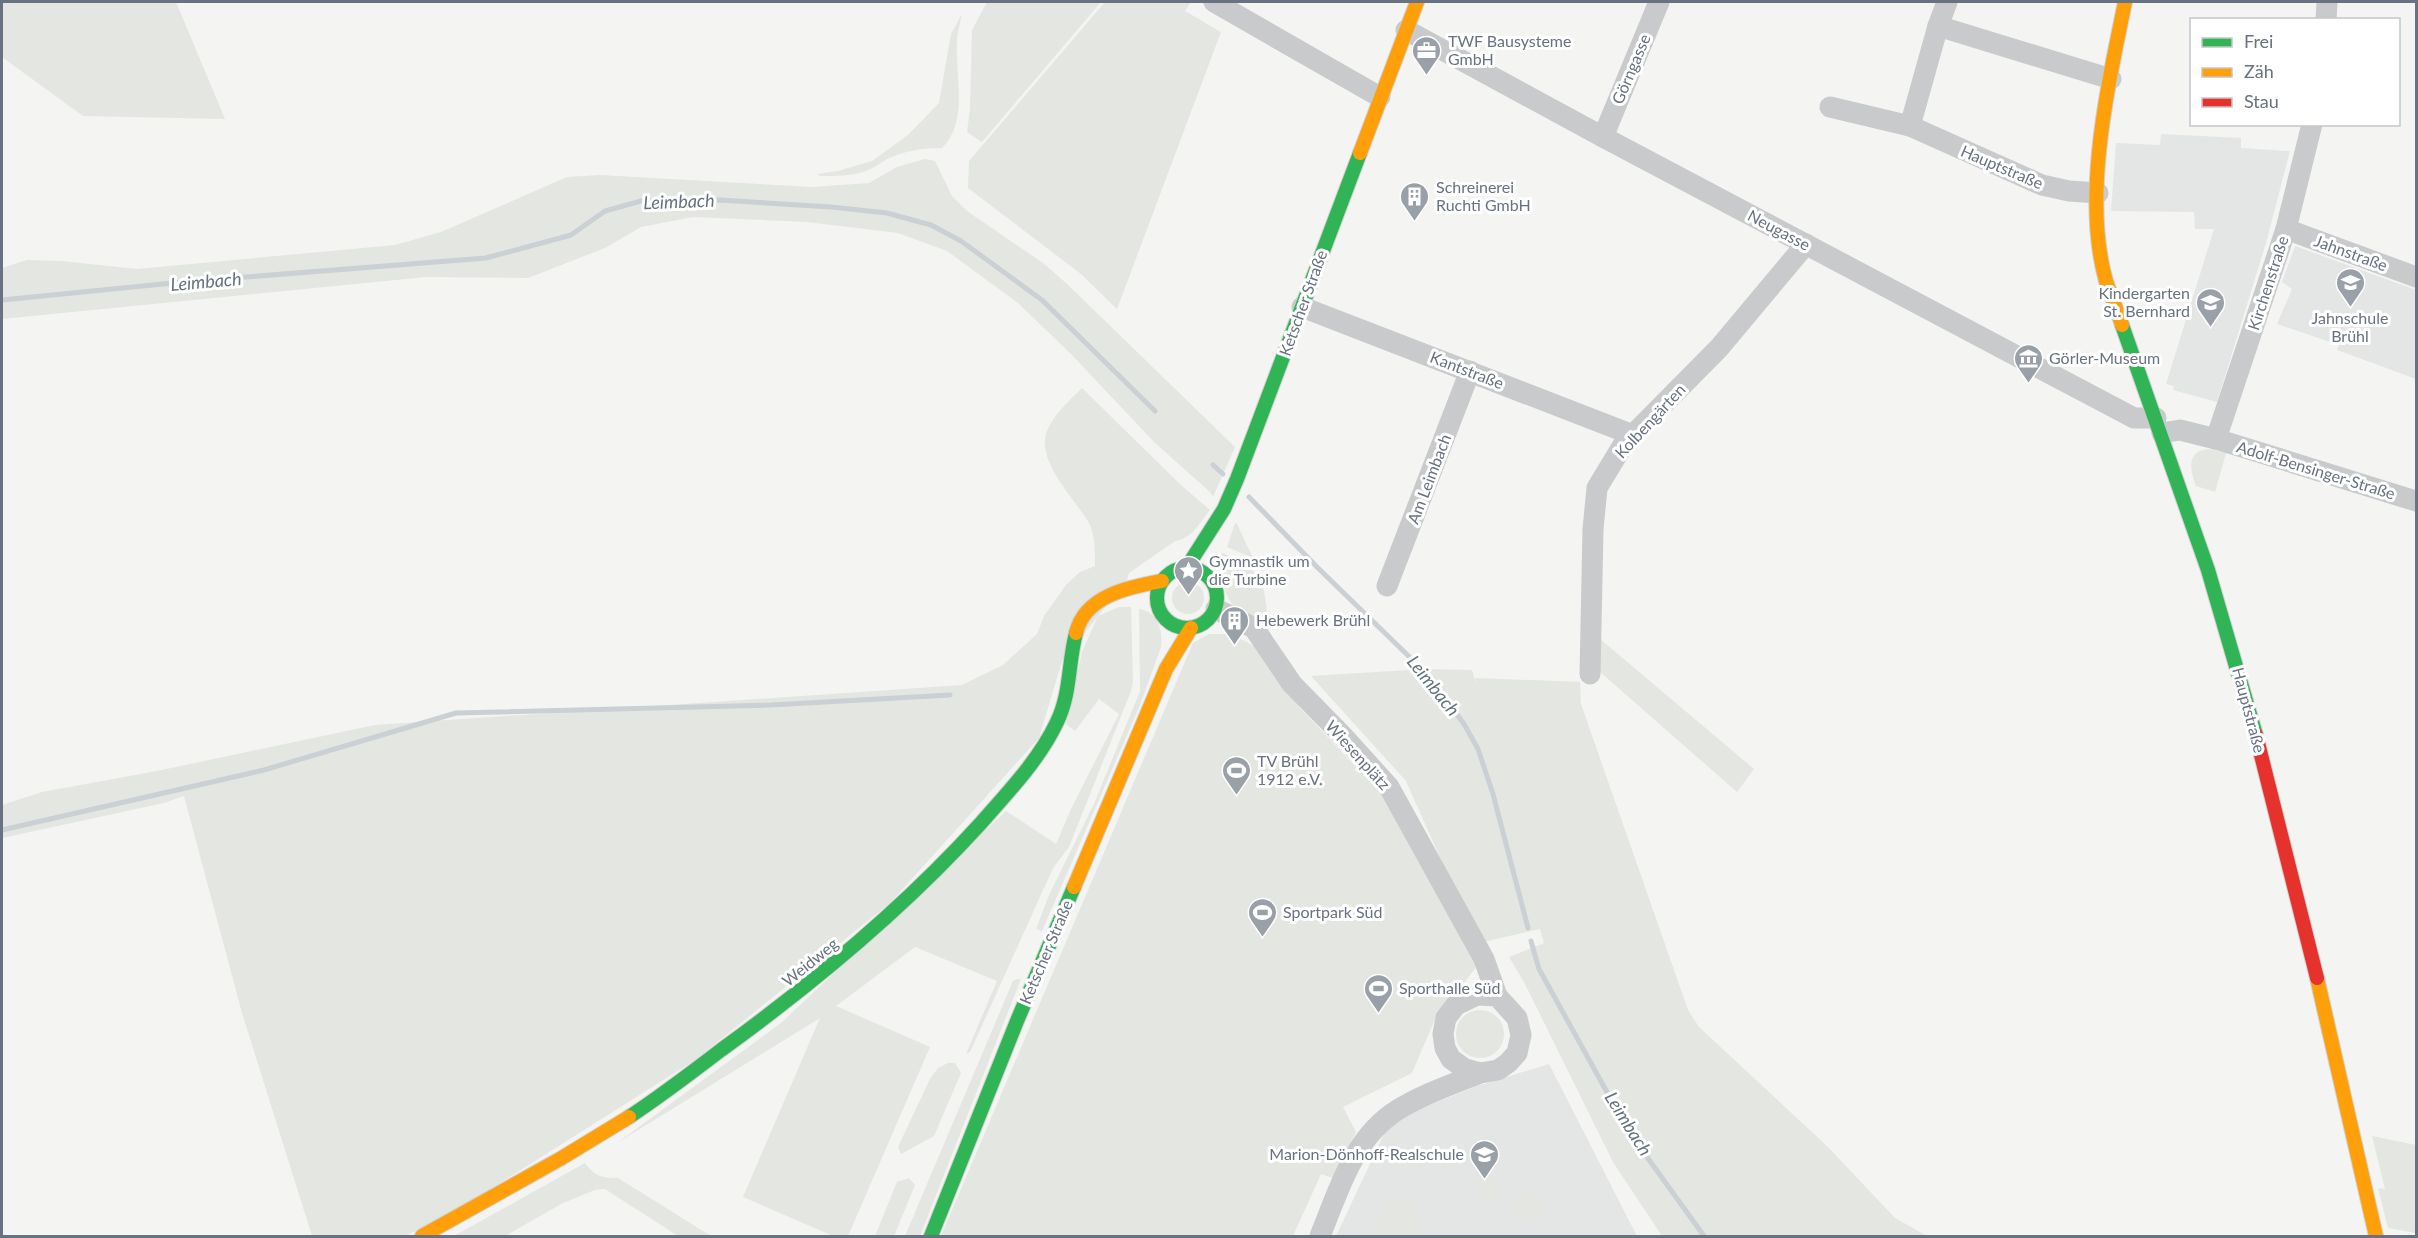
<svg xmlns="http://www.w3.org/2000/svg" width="2418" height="1238" font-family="Lato,sans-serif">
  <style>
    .built { fill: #e4e6e5 }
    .green { fill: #e4e6e2 }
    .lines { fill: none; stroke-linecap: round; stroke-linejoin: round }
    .stream { stroke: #cad0d3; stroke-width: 5 }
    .fast-casing { stroke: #d0d1d1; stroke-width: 16 }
    .slow-casing { stroke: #d0d1d1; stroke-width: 16 }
    .jam-casing { stroke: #d0d1d1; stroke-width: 16 }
    .street { stroke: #c9cacb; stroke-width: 21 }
    .fast { stroke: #30b455; stroke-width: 14 }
    .slow { stroke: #ff9f0a; stroke-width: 14 }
    .jam { stroke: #e5322d; stroke-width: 14 }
    .labels { text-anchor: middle; stroke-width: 6; stroke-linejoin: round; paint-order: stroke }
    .poi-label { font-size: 16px; fill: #687280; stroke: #fff; text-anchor: start }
    .street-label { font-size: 16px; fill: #687280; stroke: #fff }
    .water-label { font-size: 18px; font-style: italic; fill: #63737c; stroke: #fff }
  </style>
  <rect width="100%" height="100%" fill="#f4f4f3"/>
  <!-- built -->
  <g class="built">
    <polygon points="2161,134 2241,138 2241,148 2290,151 2266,243 2217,402 2173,390 2174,386 2166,384 2214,229 2195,229 2194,212 2111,211 2116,143 2160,145"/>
    <polygon points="2295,246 2416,290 2416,379 2337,350 2339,345 2277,324 2292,289 2282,282"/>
    <polygon points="1549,1064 1637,1236 1336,1236 1390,1121 1477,1086"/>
  </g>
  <!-- green -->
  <g class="green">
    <polygon points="2,2 176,2 225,119 83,116 2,57"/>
    <polygon points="987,2 1101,2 982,142 967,132 970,109 972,30"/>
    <polygon points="1105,2 1191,2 1185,11 1221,32 1117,309 1081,274 968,188 969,161"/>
    <path d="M962,14C960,24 957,33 957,43C955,76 969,122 942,148C923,148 904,151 887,159C880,163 874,168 866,171C851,176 836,176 820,176L817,174L838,171L872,161L908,135L939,103L951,34Z"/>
    <polygon points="925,159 935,161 952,196 967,211 1043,263 1066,283 1235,447 1213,497 1210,492 1154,442 1072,355 1018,303 947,251 898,233 807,222 693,217 641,227 605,248 528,278 426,277 2,319 2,268 27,260 61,261 137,269 395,245 441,232 567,177 600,175 812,187 869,183 897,167"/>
    <path d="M1082,388L1183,487L1210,510C1200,522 1192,539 1175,541L1129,573L1127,580L1062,661L1039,738L890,903L695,1060L486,1192L406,1236H312L242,1013L184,796L164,803L2,838V805L42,792L157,771L375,725L962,685L1003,665L1037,634L1044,616L1066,585L1080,572L1095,566C1095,553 1095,536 1090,525C1077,500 1035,462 1047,431C1054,414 1069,401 1082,388Z"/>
    <path d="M2211,449L2226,453L2215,492L2196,486C2190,469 2185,450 2211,449Z"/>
    <polygon points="1235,523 1237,524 1253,558 1227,547"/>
    <path d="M1221,553C1266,567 1265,589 1269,630L1232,604C1225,595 1216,564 1221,553Z"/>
    <circle cx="1188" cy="598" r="16"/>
    <polygon points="1119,607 1131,607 1133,681 1131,691 1069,847 1053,868 970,1052 966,1054 997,981 915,947 836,1006 930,1047 848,1236 833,1236 743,1197 820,1018 617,1143 781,1023 1006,811 1056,844 1071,809 1119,714 1099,699 1075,731 1066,724 1082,652 1098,616"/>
    <path d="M1139,609C1158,612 1163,629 1161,647L1140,705L1042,931L1036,929L1049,895L1094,804L1140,691Z"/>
    <polygon points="1209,634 1231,634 1256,647 1300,708 1381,793 1478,965 1435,1019 1412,1073 1343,1107 1356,1132 1333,1178 1321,1174 1293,1236 941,1236 1193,643"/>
    <polygon points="1600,639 1754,769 1737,792 1599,671"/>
    <polygon points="1425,669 1472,670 1477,687 1475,678 1580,682 1581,704 1688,1010 1699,1027 1828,1147 1895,1218 1927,1236 1662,1236 1613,1162 1525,984 1509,957 1544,943 1540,929 1478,943 1406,781 1311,676"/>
    <polygon points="1017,979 1021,979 920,1236 905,1236 1013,981"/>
    <circle cx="1480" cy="1034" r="24"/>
    <polygon points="948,1063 955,1063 961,1073 934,1136 901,1154 898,1147 930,1079 938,1068"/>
    <polygon points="2372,1136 2416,1145 2416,1233 2388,1228 2378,1188 2385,1189"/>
    <path d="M585,1163C594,1176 602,1178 618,1178L711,1236H678L605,1189L595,1190L563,1203L505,1236H454Z"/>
    <polygon points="1483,1177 1504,1183 1498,1202 1477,1196"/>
    <polygon points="909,1178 915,1185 894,1236 875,1236 897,1182"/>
    <polygon points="1535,1193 1545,1212 1517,1224 1508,1205"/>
    <path d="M1388,1196C1417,1205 1413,1210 1424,1236H1370Z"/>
  </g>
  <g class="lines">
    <!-- stream -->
    <g class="stream">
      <polyline points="2,300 183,282 486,258 571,235 605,211 641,201 720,200 831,207 887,213 931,225 961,241 1042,300 1155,411"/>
      <polyline points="1213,465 1223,474"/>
      <polyline points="1249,497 1318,568 1426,673 1464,724 1478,749 1493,794 1528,928"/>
      <polyline points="2,830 264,770 456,713 771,705 950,695"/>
      <polyline points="1531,941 1539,969 1629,1132 1704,1236"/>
    </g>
    <defs>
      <g id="fast">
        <polyline points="2122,325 2208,570 2256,735"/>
        <polyline points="1187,567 1224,509 1237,479 1360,153"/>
        <circle cx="1187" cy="598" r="30"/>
        <path d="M629,1117C661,1096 691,1073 721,1050C815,982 903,909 981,823C1009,791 1039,760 1057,722C1071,693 1068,663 1076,633"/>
        <polyline points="931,1236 1017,1021 1074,887"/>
      </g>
      <g id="slow">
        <polyline points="1360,153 1417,2"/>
        <path d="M2122,325C2117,310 2111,296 2106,281C2082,197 2108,86 2125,2"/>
        <path d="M1076,633C1085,595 1130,587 1162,581"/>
        <polyline points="1074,887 1166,669 1191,628"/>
        <polyline points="2317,978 2376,1236"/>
        <polyline points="422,1236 560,1159 629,1117"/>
      </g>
      <polyline id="jam" points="2256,735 2317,978"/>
    </defs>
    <!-- fast casing -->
    <use href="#fast" class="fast-casing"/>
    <!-- slow casing -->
    <use href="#slow" class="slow-casing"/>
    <!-- jam casing -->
    <use href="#jam" class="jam-casing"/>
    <!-- street -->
    <g class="street">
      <polyline points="1214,2 1380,97"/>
      <polyline points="2326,20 2327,2"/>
      <polyline points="1938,26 1947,2"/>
      <polyline points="1406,30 1603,137 2134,418 2156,418"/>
      <polyline points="1830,107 1910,126"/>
      <polyline points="1603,137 1659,2"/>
      <polyline points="2098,193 2069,191 2042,185 1910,126 1938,26 2111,79"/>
      <polyline points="2286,229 2416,277"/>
      <polyline points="1302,307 1633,435"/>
      <polyline points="2162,433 2180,430 2216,439 2416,501"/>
      <polyline points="2216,439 2286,229 2312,124"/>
      <polyline points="1387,586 1470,371"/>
      <polyline points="1216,609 1254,628 1292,684 1342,735 1389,787 1484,959 1497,996 1517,1018 1521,1035 1517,1053 1508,1063 1498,1070 1480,1073 1465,1069 1451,1059 1445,1048 1443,1034 1446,1018 1456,1005 1477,995 1497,996"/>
      <polyline points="1590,674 1593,529 1597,488 1623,445 1719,348 1806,244"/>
      <path d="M1320,1236C1339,1190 1353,1137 1399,1109C1423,1094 1453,1084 1480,1073"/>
    </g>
    <!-- fast -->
    <use href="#fast" class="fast"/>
    <!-- slow -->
    <use href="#slow" class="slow"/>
    <!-- jam -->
    <use href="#jam" class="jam"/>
  </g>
  <!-- icons -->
  <defs>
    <symbol id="office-pin" viewBox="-11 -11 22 30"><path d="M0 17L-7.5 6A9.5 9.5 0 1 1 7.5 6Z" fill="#99a0a8" stroke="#fff"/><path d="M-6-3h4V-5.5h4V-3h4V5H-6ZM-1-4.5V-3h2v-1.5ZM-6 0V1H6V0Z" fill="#fff"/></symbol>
    <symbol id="building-pin" viewBox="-11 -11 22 30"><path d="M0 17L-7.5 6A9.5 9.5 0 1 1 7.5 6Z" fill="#99a0a8" stroke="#fff"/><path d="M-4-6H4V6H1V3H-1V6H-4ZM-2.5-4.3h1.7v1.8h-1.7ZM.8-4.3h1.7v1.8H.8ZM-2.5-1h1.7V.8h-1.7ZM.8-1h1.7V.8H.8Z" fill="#fff"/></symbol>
    <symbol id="school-pin" viewBox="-11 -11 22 30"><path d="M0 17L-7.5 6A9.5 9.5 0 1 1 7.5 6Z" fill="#99a0a8" stroke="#fff"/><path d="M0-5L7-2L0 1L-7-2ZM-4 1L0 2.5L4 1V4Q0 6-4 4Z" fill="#fff"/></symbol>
    <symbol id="museum-pin" viewBox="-11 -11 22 30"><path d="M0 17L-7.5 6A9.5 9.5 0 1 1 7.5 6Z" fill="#99a0a8" stroke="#fff"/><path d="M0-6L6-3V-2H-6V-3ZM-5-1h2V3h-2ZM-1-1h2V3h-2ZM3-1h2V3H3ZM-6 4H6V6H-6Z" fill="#fff"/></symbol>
    <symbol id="sight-pin" viewBox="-11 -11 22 30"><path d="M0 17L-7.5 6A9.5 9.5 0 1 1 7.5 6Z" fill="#99a0a8" stroke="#fff"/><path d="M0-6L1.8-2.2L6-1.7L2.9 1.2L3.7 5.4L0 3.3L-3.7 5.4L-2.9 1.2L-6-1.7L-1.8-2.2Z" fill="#fff"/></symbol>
    <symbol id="stadium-pin" viewBox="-11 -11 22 30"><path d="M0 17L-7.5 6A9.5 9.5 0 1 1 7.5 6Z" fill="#99a0a8" stroke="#fff"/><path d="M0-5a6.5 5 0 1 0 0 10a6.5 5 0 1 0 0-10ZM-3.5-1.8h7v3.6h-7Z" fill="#fff"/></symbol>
  </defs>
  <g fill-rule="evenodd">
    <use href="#office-pin" x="1410" y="34" width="33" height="45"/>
    <use href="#building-pin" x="1398" y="180" width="33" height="45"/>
    <use href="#school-pin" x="2334" y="266" width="33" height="45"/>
    <use href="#school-pin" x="2194" y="286" width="33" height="45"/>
    <use href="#museum-pin" x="2012" y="342" width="33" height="45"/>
    <use href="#sight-pin" x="1172" y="554" width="33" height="45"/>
    <use href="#building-pin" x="1218" y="604" width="33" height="45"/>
    <use href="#stadium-pin" x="1220" y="754" width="33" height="45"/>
    <use href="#stadium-pin" x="1246" y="896" width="33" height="45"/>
    <use href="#stadium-pin" x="1362" y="972" width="33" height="45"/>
    <use href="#school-pin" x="1468" y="1138" width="33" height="45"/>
  </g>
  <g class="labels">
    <!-- poi labels -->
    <g class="poi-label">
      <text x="1448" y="47">TWF Bausysteme<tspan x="1448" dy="18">GmbH</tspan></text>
      <text x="1436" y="193">Schreinerei<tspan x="1436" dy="18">Ruchti GmbH</tspan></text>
      <text x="2190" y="299" text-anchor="end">Kindergarten<tspan x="2190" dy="18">St. Bernhard</tspan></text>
      <text x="2350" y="324" text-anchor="middle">Jahnschule<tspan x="2350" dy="18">Brühl</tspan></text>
      <text x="2049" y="364">Görler-Museum</text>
      <text x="1209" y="567">Gymnastik um<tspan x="1209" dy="18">die Turbine</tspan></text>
      <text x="1256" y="626">Hebewerk Brühl</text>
      <text x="1257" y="767">TV Brühl<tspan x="1257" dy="18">1912 e.V.</tspan></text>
      <text x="1283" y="918">Sportpark Süd</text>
      <text x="1399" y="994">Sporthalle Süd</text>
      <text x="1464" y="1160" text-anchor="end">Marion-Dönhoff-Realschule</text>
    </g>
    <!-- street labels -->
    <g class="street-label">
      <text transform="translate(1631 69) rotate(-67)" y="6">Görngasse</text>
      <text transform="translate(2002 167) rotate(23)" y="6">Hauptstraße</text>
      <text transform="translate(1779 230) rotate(28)" y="6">Neugasse</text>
      <text transform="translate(2351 253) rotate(20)" y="6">Jahnstraße</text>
      <text transform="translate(2268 283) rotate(-72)" y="6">Kirchenstraße</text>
      <text transform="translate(1303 303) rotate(-70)" y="6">Ketscher Straße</text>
      <text transform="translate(1467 370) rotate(21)" y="6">Kantstraße</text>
      <text transform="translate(1650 421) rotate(-47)" y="6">Kolbengärten</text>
      <text transform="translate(2316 470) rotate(17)" y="6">Adolf-Bensinger-Straße</text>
      <text transform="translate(1429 479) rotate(-69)" y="6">Am Leimbach</text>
      <text transform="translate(2249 710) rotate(75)" y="6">Hauptstraße</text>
      <text transform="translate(1358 755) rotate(48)" y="6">Wiesenplätz</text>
      <text transform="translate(1046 952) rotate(-67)" y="6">Ketscher Straße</text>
      <text transform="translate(810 962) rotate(-39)" y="6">Weidweg</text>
    </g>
    <!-- water labels -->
    <g class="water-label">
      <text transform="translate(679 202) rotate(-2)" y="6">Leimbach</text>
      <text transform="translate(206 282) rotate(-5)" y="6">Leimbach</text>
      <text transform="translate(1433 686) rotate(51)" y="6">Leimbach</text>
      <text transform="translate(1628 1124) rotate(58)" y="6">Leimbach</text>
    </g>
  </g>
  <!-- border -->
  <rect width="2418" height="1238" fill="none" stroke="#687280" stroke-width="6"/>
  <!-- legend -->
  <rect x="2190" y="18" width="210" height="108" fill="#ffffff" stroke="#c3c7cc" stroke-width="1.5"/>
  <rect x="2202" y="38" width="30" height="9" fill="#30b455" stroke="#c3c7cc" stroke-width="1.5"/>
  <text x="2244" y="48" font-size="18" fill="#687280">Frei</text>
  <rect x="2202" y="68" width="30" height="9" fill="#ff9f0a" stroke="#c3c7cc" stroke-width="1.5"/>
  <text x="2244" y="78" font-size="18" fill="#687280">Zäh</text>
  <rect x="2202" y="98" width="30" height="9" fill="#e5322d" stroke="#c3c7cc" stroke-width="1.5"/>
  <text x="2244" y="108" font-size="18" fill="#687280">Stau</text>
</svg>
